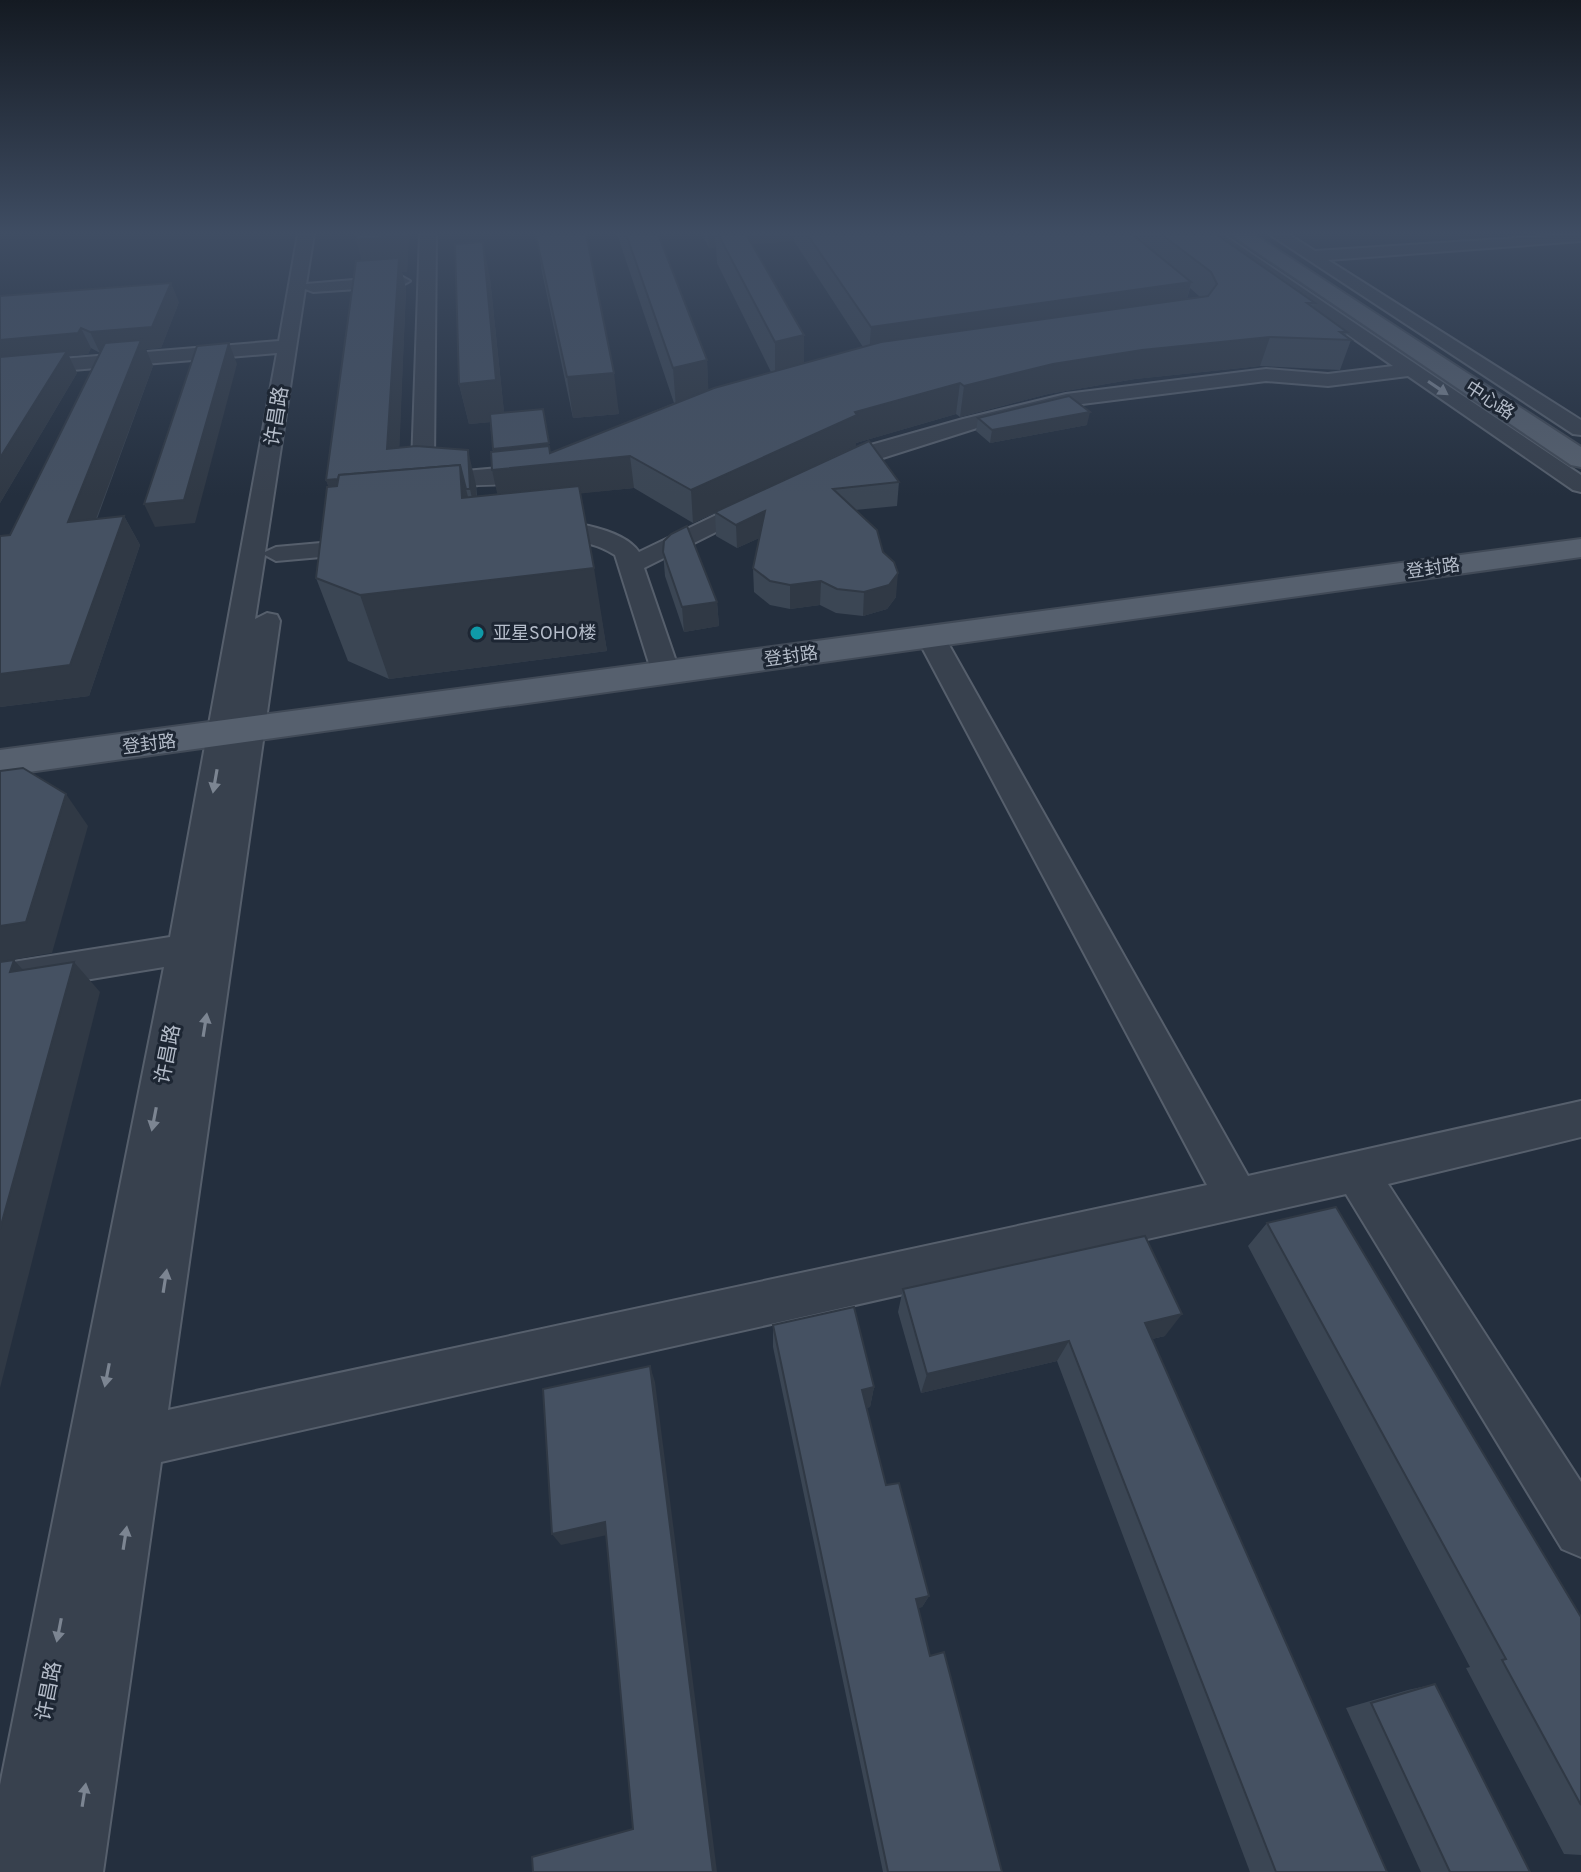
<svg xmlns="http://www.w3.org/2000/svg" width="1581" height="1872" font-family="Overpass,'Noto Sans SC',sans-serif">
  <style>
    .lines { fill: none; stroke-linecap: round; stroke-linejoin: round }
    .minor-casing { stroke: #565f6c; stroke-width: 4 }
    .major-casing { stroke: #414a57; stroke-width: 4 }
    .minor { fill: #38414e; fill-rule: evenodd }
    .major { fill: #56606e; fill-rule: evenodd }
    .wall { fill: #3b4654; fill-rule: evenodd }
    .shaded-wall { fill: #303945 }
    .building { fill: #455162; stroke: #303945; stroke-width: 2 }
    .oneway { fill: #7c8592 }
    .culture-dot { fill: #0f9aa8; stroke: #1d2633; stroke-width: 3 }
    .labels { text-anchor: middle; stroke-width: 6; stroke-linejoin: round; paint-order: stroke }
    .far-street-label { font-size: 18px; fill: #b4bcc9; stroke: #1d2633 }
    .far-poi-label { font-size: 18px; fill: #b4bcc9; stroke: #1d2633; text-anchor: start }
    .street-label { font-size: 20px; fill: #b4bcc9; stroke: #1d2633 }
  </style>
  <rect width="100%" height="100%" fill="#242f3e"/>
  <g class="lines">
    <defs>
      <g id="minor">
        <polygon points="298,234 314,234 306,284 401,276 410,281 401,286 313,292 305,289 265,552 276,547 366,539 375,541 378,546 375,551 366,553 276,561 265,555 255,619 267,613 277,615 280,621 168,1410 1207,1185 916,636 920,630 930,628 940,630 944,636 1248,1176 1581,1101 1581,1137 1388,1184 1581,1482 1581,1557 1562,1549 1346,1194 161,1462 103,1872 0,1872 0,1785 164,967 0,994 0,964 170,937 277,353 0,376 0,364 279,341"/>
        <path d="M420,234H436L434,462L465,471L544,464L552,466L555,471L552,476C519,484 435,496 412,465Z"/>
        <polygon points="1203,234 1222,234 1581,475 1581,492 1573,490 1408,376 1328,386 1266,381 1066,406 977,428 829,475 818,468 821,463 853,450 963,419 1066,394 1266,369 1328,374 1393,366"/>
        <polygon points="1269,234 1288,234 1315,251 1581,234 1581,241 1328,260 1581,420 1581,435 1573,434"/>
        <path d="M758,495L766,497L770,502L766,507L644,568L680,673L676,679L666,682L656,679L652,673L615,555C587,537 561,542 531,534L528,529L531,524C558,517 622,527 639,552Z"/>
      </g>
      <g id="major">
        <polygon points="1230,234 1253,234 1581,447 1581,467 1571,465"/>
        <polygon points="1581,539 1581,557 0,776 0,750"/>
      </g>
    </defs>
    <!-- minor casing -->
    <use href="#minor" class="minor-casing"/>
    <!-- major casing -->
    <use href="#major" class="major-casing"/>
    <!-- minor -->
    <use href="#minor" class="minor"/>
    <!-- major -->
    <use href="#major" class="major"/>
  </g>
  <!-- wall -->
  <g class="wall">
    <path d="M357,234H409L407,272H402L406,289L399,447L476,485L477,496L498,494L492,470L493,452L490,422L469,424L459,384L490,278L504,413L550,453L674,403L617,234H658L707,360L708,390L771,372L717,263L716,247L709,248L702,234H1216L1315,303L1313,308L1347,332L1346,336L1351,340L1340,370L1260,366L1135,379L1048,394L960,417L956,414L856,443V446L740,501L869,441L899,482L897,506L855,510L896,597L887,609L863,616L836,613L820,605L790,609L770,605L754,592L753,568L759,538L737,548L716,536L715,513L693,523L634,488L580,493L607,651L389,679L348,661L316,578L329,487L326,480L362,261ZM794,241L863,347L804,363V335L752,244ZM1190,288L1200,297L1187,299Z"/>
    <polygon points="537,234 586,234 619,414 573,418 542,272"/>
    <polygon points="0,296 179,302 161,348 146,349 153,366 97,519 124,516 140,545 89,696 0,707 0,536 10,535 100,353 91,348 88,354 69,356 77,373 0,503"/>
    <polygon points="978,418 1087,425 990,443 976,431"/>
    <polygon points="663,552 717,602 719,626 684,632 665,576"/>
    <polygon points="1267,1223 1581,1617 1581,1855 1564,1854 1466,1668 1470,1667 1248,1246"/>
    <polygon points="903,1289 1165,1336 1152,1339 1387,1872 1250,1872 1057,1361 921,1393 898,1312"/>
    <polygon points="773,1325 874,1387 870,1407 866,1408 886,1485 929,1596 922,1607 918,1608 930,1656 1002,1872 883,1872 773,1347"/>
    <polygon points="1435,1684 1530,1872 1421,1872 1346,1708 1408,1690"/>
  </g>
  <!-- shaded-wall -->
  <g class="shaded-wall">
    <polygon points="398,234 409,234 407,272 402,272 406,289 398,484 387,449 366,276 356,240"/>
    <polygon points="708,234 715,234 716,247 709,248"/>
    <polygon points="718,234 794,234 794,241 725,246"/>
    <polygon points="483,242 490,278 505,421 469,424 459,384"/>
    <polygon points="1191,282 1184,310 869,356 871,327"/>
    <polygon points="171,283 179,302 161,348 146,349 153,366 84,551 68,522 100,353 90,332"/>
    <polygon points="81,328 91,348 88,354 69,356 77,373 0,503 0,340"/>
    <polygon points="804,335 804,374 775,382 775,342"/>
    <polygon points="1270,337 1260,366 1135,379 1048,394 960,417 964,386 1053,364 1142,350"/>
    <polygon points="229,343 237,364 195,523 155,527 144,504"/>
    <polygon points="707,360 709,401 676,408 673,368"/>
    <polygon points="614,373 619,414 573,418 567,377"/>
    <polygon points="960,383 956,414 856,443 856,446 693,523 691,490 855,412"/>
    <polygon points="543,409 551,458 496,464 493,449"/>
    <polygon points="1090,412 1087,425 990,443 992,430"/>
    <polygon points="468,450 476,485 478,525 470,489"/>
    <polygon points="630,456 634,488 499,502 492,470"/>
    <polygon points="460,465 480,545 462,498"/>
    <polygon points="358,477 339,516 326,480"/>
    <polygon points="765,511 766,535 737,548 736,525"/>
    <polygon points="124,516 140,545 89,696 0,707 0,674"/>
    <polygon points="594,568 607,651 389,679 360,595"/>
    <polygon points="898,573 896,597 887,609 863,616 864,592"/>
    <polygon points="821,581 820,605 790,609 790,585"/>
    <polygon points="717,602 719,626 684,632 682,607"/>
    <polygon points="66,794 88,826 52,953 0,962 0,926"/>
    <polygon points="14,960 41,990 10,972"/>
    <polygon points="74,962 100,992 0,1388 0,1229"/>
    <polygon points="1182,1314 1165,1336 1129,1344 1145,1323"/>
    <polygon points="1069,1341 1057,1361 921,1393 927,1374"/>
    <polygon points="650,1366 655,1382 717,1872 713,1872"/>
    <polygon points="874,1387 870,1407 858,1410 862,1390"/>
    <polygon points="605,1522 612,1534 561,1545 552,1534"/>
    <polygon points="929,1596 922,1607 909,1611 916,1599"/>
  </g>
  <!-- building -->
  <g class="building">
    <polygon points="357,234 398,234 398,236 356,240"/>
    <polygon points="539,234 586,234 614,373 567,377 536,236 539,236"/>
    <polygon points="626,234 658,234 707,360 673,368"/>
    <polygon points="718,234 746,234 804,335 775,342"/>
    <polygon points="807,234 1132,234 1191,282 871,327"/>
    <polygon points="1161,234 1216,234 1315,303 1307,303 1347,332 1340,332 1351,340 1270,337 1142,350 1053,364 964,386 960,383 855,412 857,415 691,490 630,456 492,470 491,452 549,446 550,453 714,388 881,342 1208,296 1217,284 1211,272"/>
    <polygon points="483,242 496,380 459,384 455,244"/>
    <polygon points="399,258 387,449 416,446 468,450 470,489 466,489 460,465 339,475 338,479 326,480 356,261"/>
    <polygon points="171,283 152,327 90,332 81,328 78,333 0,340 0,296"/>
    <polygon points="141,340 68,522 124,516 70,665 0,674 0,536 10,535 105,343"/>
    <polygon points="229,343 184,500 144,504 197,346"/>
    <polygon points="67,351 0,458 0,357"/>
    <polygon points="1069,396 1090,412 992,430 978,418"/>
    <polygon points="543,409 549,443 493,449 490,414"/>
    <polygon points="869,441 899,482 833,489 877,530 883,552 894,562 898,573 889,585 864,592 837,589 821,581 790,585 770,581 753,568 765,511 736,525 715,512"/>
    <polygon points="460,465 462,498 579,486 594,568 360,595 316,578 327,487 337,486 339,475"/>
    <polygon points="687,526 717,602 682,607 663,552 664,541 671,534"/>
    <polygon points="23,768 66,794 26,922 0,926 0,771"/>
    <polygon points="14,960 10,972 74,962 0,1229 0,962"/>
    <polygon points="1336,1207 1581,1617 1581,1805 1502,1660 1506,1659 1267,1223"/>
    <polygon points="1145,1236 1182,1314 1145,1323 1387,1872 1276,1872 1069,1341 927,1374 903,1289"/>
    <polygon points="854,1307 874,1387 862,1390 886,1485 899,1483 929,1596 916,1599 930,1656 944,1652 1002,1872 888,1872 773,1325"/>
    <polygon points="650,1366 713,1872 533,1872 532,1857 633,1829 605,1522 552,1534 543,1389"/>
    <polygon points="1435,1684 1530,1872 1450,1872 1371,1703"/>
  </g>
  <!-- one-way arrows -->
  <defs><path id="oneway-solid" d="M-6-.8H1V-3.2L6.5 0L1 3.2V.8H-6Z" transform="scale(2)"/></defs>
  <g class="oneway">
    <use href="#oneway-solid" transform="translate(1438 388) rotate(34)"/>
    <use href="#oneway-solid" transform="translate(215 781) rotate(100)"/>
    <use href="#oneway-solid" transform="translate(205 1025) rotate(-81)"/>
    <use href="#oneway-solid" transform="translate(154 1119) rotate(101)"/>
    <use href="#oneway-solid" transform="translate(165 1281) rotate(-81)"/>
    <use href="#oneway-solid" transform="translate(107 1375) rotate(101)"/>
    <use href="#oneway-solid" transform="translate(125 1538) rotate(-81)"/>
    <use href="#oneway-solid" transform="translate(59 1630) rotate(101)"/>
    <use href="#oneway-solid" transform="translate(84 1795) rotate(-81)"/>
  </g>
  <!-- sky -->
  <linearGradient id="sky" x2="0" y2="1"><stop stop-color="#141a22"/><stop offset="0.47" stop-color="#3f4d63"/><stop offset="1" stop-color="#3f4d63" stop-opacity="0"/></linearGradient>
  <rect width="1581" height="496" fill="url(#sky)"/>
  <!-- markers -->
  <circle class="culture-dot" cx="477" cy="633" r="8"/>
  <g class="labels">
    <!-- far-street labels -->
    <g class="far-street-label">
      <text transform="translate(1490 400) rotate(33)" y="6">中心路</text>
      <text transform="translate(1433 568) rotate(-8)" y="6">登封路</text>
      <text transform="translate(791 656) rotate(-8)" y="6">登封路</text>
      <text transform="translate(149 744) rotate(-7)" y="6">登封路</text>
    </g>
    <!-- far-poi labels -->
    <g class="far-poi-label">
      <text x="493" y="639">亚星SOHO楼</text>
    </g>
    <!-- street labels -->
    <g class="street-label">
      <text transform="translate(276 416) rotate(-81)" y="7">许昌路</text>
      <text transform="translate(167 1054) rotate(-79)" y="7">许昌路</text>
      <text transform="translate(48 1691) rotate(-79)" y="7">许昌路</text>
    </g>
  </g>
</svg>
